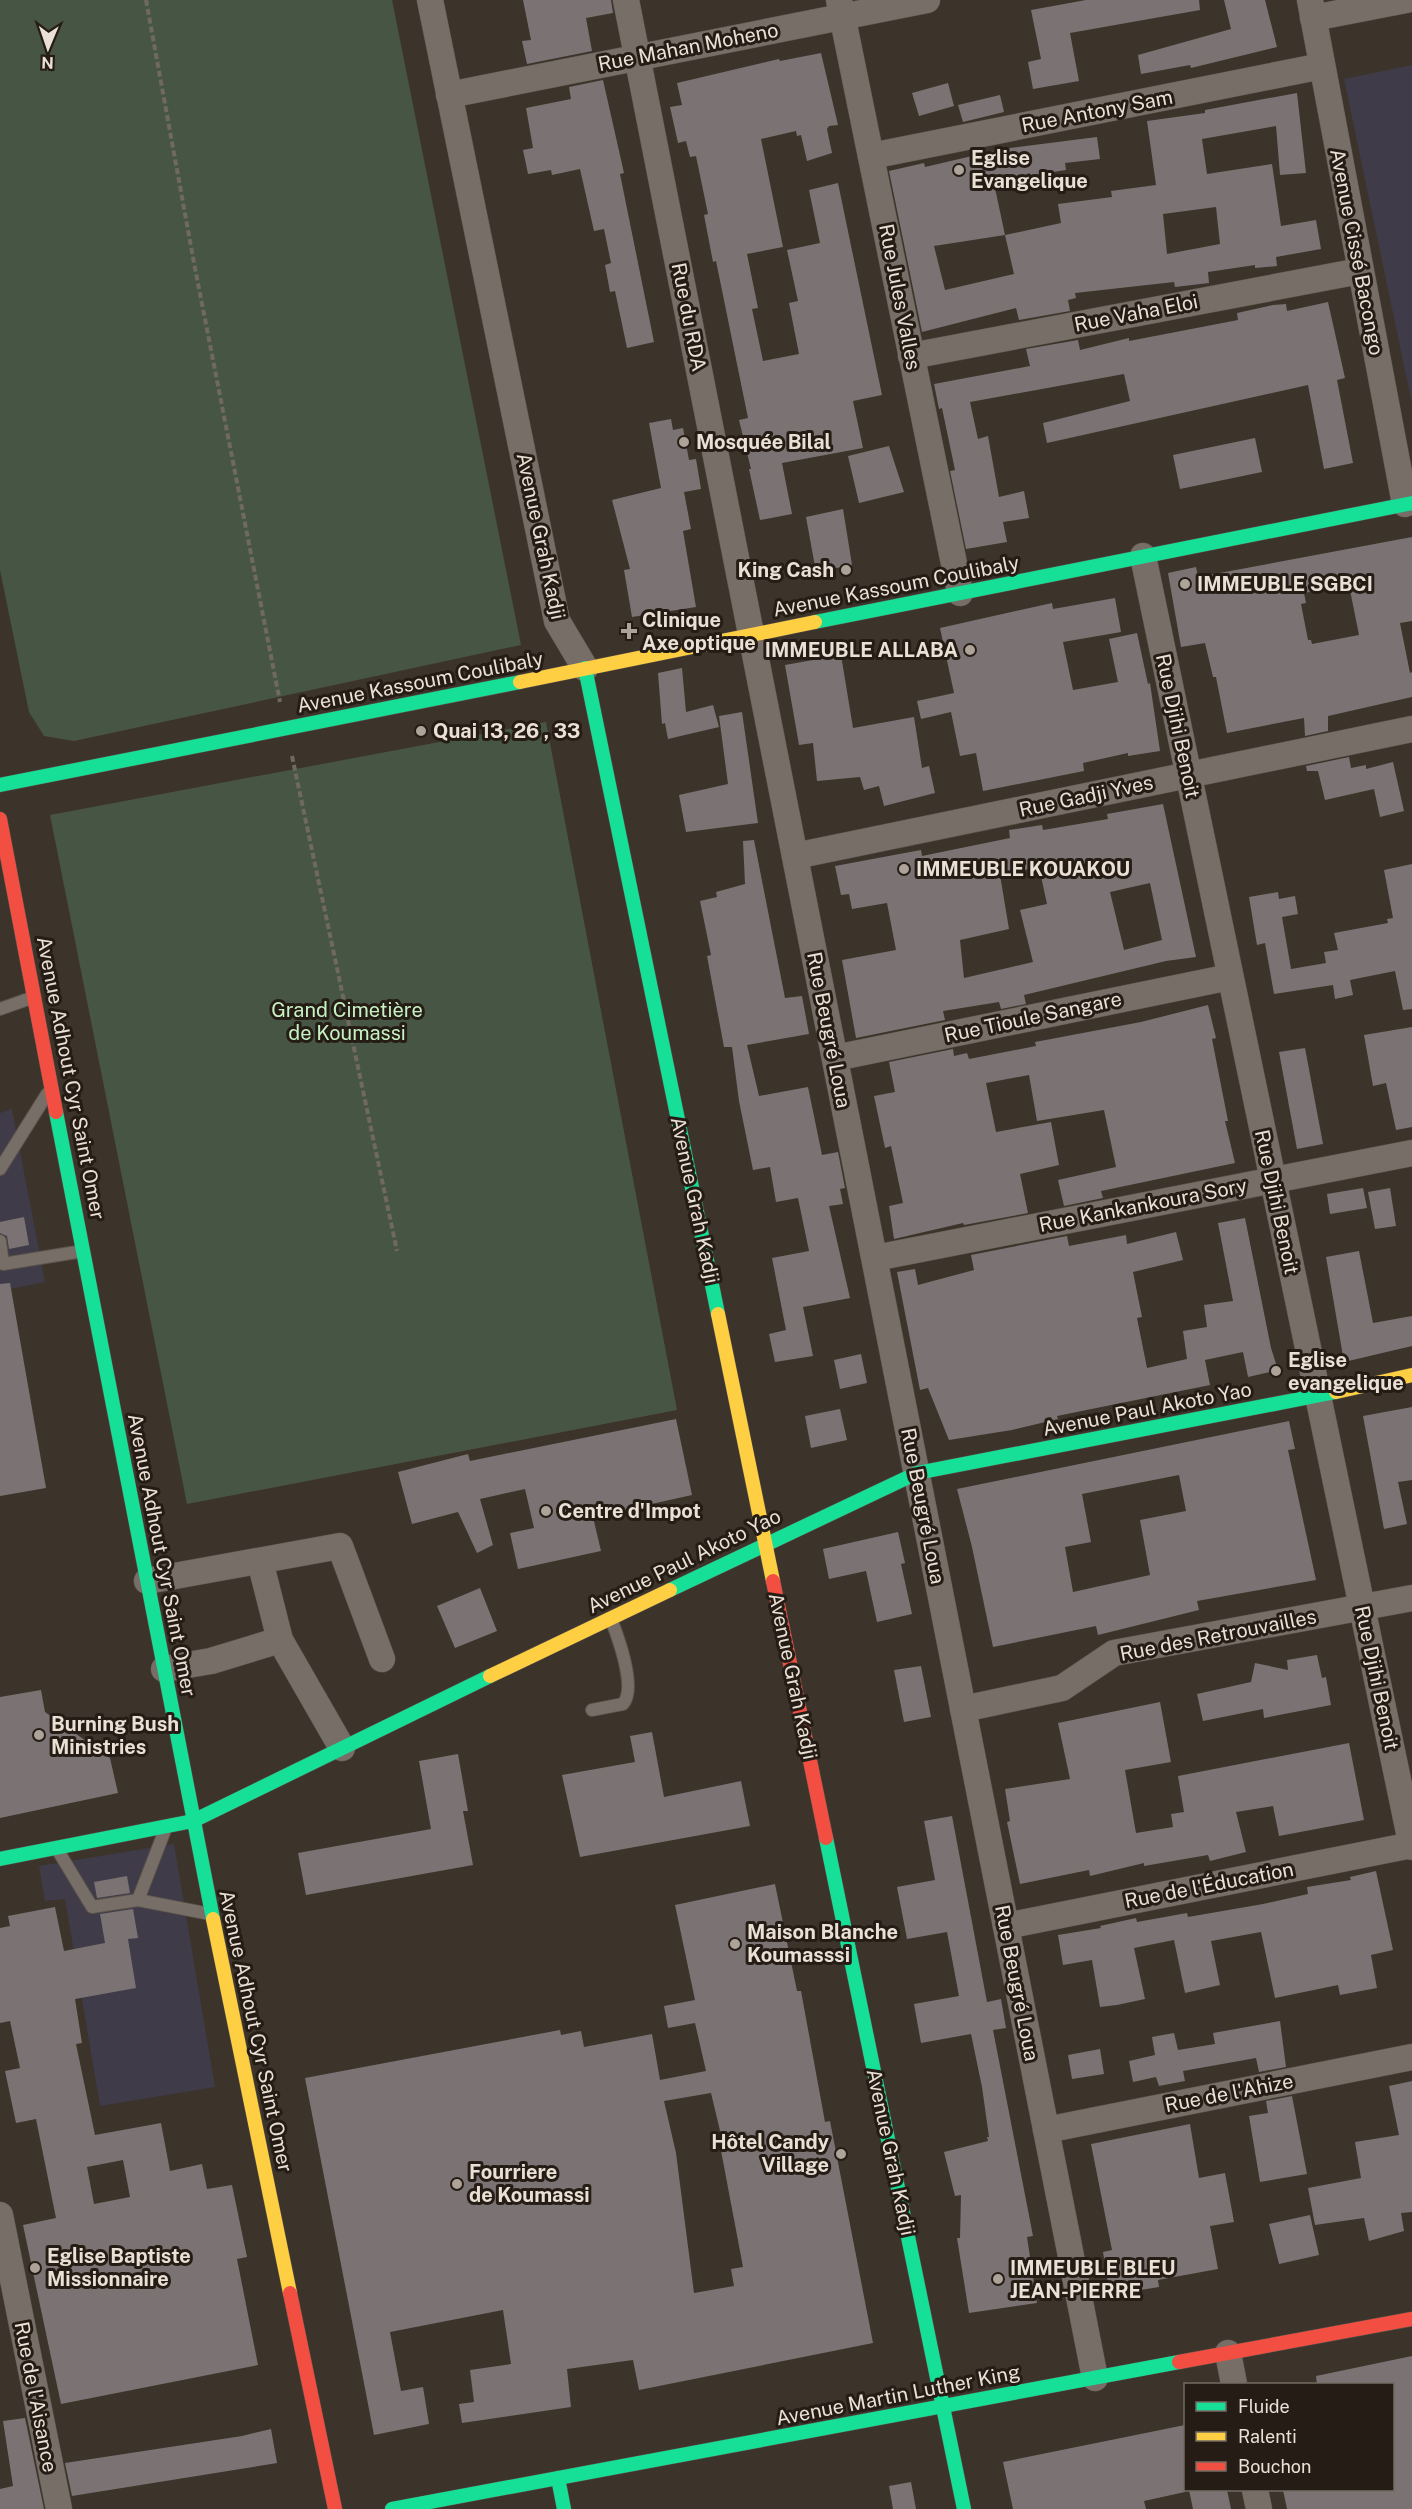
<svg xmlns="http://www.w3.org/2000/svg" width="1412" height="2509" font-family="'Public Sans',sans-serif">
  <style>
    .commercial { fill: #3f3b49 }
    .green { fill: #475644 }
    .building { fill: #7b7373; fill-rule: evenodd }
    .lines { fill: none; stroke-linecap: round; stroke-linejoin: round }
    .lane-casing { stroke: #5b524a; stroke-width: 14 }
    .street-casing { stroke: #5b524a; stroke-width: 27 }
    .fast-casing { stroke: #5b524a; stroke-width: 15 }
    .slow-casing { stroke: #5b524a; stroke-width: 15 }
    .jam-casing { stroke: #5b524a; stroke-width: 15 }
    .path { stroke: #6f6961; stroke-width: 4; stroke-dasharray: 6 3; stroke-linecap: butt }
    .lane { stroke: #766e67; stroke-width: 12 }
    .street { stroke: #766e67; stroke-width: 26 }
    .fast { stroke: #16e098; stroke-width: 14 }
    .slow { stroke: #ffcf43; stroke-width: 14 }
    .jam { stroke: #f24e42; stroke-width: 14 }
    .poi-dot { fill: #aea399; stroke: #251d15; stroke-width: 2 }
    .labels { text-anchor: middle; stroke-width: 6; stroke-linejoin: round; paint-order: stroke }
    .street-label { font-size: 20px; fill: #ebe0d5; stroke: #251d15 }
    .poi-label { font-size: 20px; font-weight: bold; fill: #ebe0d5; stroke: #251d15; text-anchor: start }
    .park-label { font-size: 20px; fill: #c6f1c3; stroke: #251d15 }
  </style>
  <rect width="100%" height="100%" fill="#3c332a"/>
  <!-- commercial -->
  <g class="commercial">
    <polygon points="1412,65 1412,404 1344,79"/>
    <polygon points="12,1109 45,1282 0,1291 0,1113"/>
    <polygon points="174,1844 215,2087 100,2106 65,1899 45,1901 39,1866"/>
  </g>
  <!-- green -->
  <g class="green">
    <polygon points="0,0 392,0 521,645 74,741 44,736 29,712 0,570"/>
    <polygon points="546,722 677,1410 187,1504 50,815"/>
  </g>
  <!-- building -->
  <g class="building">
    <polygon points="523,0 611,0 613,13 586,18 592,51 527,64 522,41 531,40"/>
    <polygon points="1086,0 1199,0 1200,10 1070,33 1079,81 1033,89 1028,62 1041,59 1031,10"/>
    <polygon points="1224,0 1265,0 1277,47 1191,68 1190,65 1141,74 1138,55 1231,29"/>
    <polygon points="821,53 838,125 829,126 827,129 832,153 807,161 801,135 797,136 796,131 761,139 783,247 747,254 758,308 752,309 763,361 799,354 789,303 798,301 787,250 820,243 809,190 838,183 882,395 853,401 863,448 782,463 792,514 760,520 749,469 751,469 739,420 748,418 716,261 713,262 704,215 708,214 696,156 690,157 686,141 678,143 670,107 682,105 677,83 779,59 780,61"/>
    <polygon points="603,80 624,173 620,174 654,342 627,348 615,291 610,292 605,265 611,263 604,229 594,231 580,169 552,175 551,170 528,174 523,150 533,148 526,108 571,99 569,87"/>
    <polygon points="948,83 954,106 919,116 912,93"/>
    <path d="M1297,93L1306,173L1280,175L1276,126L1202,139L1207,174L1272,164L1281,226L1316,220L1321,249L1276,257L1277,266L1255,268V265L1208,272L1209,283L1175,287L1174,282L1075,293L1076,298L1068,300L1070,311L1019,320L1016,308L922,332L889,171L924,163L925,167L1002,149L1097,137L1100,159L1065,163L1066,170L1002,180L1003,186L995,188L1005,235L1061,223L1058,204L1112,197L1111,191L1156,185L1147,121L1205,113V110ZM1216,207L1220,244L1167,254L1163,214ZM1005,235L1014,274L945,290L934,246Z"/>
    <polygon points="1000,95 1004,112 963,122 958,105"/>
    <polygon points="1328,302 1345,378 1337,380 1353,463 1324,469 1308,385 1047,443 1043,423 1130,401 1124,374 970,402 978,439 988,436 999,497 1024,491 1029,518 1003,522 1007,542 966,549 950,471 955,470 942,408 939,409 934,384 1030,366 1026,349 1078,340 1080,350 1129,338 1129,341 1238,320 1237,313 1273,305 1286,304 1287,311"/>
    <polygon points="671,419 673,430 683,428 689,460 696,459 701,489 684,492 691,529 683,531 696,607 632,617 624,570 630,569 612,500 661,488 649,423"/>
    <polygon points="1255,438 1262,472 1180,489 1173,455"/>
    <polygon points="889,446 904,492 859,503 848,456"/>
    <polygon points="843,509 852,565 816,572 806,517"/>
    <path d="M1412,537V621L1400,623L1410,673L1412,672V697L1328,716V731L1305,736L1304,718L1227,733L1216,677H1213L1205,643L1181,647L1168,573L1196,567L1198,577ZM1349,585L1359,635L1312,644L1311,640H1308L1301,604L1306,603L1304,593Z"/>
    <polygon points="1115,598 1121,632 1063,642 1073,690 1118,682 1109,639 1137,633 1148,684 1150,683 1160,751 1128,756 1128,753 1083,763 1084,771 983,791 976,753 960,756 951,712 921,719 917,701 954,693 940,628 1052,603 1053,609"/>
    <polygon points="841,655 853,728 914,717 922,768 929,766 935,793 884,806 879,786 864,790 860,777 817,781 813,743 799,745 785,665"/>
    <polygon points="682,668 686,712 713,705 719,727 668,739 665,723 662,724 658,673"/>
    <polygon points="742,712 758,823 686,832 679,795 728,784 719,716"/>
    <polygon points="1349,757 1351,768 1366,765 1366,769 1393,762 1404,811 1380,817 1374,789 1325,800 1318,771 1307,771 1306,766"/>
    <path d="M1163,804L1196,957L1166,961L1024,995L1026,1004L1001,1009L999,1002L943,1011L945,1020L856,1038L842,960L896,950L887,903L852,909L849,894L841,895L835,866L921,850L922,856L1010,838L1009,830L1042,825L1043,830L1108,819L1107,814ZM1039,867L1047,904L1020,910L1033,962L964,978L960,940L1009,929L1000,875ZM1150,883L1162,940L1124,950L1110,892Z"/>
    <polygon points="754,840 785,998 802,996 809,1034 747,1045 759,1096 808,1087 822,1155 838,1152 845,1188 840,1189 843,1204 829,1206 850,1298 803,1307 813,1356 775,1362 769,1334 786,1330 772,1258 809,1251 798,1198 776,1202 770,1167 753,1170 739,1101 732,1047 724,1047 707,956 711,955 700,901 717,897 716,892 745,884 743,841"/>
    <polygon points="1412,864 1412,1009 1403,1010 1395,971 1350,980 1353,995 1335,999 1333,985 1274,994 1265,943 1257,945 1249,897 1278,892 1279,899 1295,896 1298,914 1282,917 1291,969 1326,963 1324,952 1338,950 1334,933 1388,923 1387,919 1393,918 1384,870"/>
    <polygon points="1208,1005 1216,1038 1212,1039 1228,1121 1225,1121 1235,1163 1101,1191 1103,1198 1064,1206 1058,1180 1116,1167 1104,1110 1037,1121 1029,1075 986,1083 996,1132 1051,1122 1059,1165 1020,1174 1028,1213 964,1225 963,1223 894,1239 889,1206 903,1203 891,1146 885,1148 874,1096 895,1092 889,1062 953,1049 954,1056 967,1053 969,1059 1036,1046 1035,1042 1141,1022"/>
    <polygon points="1412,1027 1412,1127 1396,1130 1386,1083 1373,1086 1364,1035"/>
    <polygon points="1305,1048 1323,1144 1297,1149 1279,1052"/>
    <polygon points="1363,1188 1367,1208 1330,1214 1327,1194"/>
    <polygon points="1390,1188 1396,1226 1375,1229 1368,1192"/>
    <polygon points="24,1217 29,1245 9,1249 7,1236 0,1233 0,1222"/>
    <polygon points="1245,1218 1271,1348 1278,1370 1248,1377 1243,1352 1205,1360 1210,1385 1057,1416 1058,1419 1012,1430 949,1440 928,1388 920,1390 897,1272 915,1269 918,1285 974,1270 971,1255 1067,1236 1069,1246 1126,1235 1127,1244 1176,1232 1183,1260 1133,1272 1142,1317 1137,1318 1147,1368 1187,1359 1183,1331 1207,1327 1204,1305 1233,1301 1218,1223"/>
    <polygon points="1359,1251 1373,1323 1412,1316 1412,1346 1344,1362 1326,1257"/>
    <polygon points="10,1283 46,1488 0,1496 0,1284"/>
    <polygon points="861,1354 867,1383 840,1389 834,1360"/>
    <polygon points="1412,1407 1412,1480 1398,1482 1407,1524 1384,1529 1363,1416"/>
    <polygon points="840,1409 847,1440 811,1448 805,1416"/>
    <polygon points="676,1419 692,1495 593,1517 601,1551 518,1569 510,1533 534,1528 525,1489 480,1499 493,1545 477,1553 458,1512 412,1524 398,1472 468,1454 470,1461"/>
    <path d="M1289,1421L1295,1449L1288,1450L1316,1580L1197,1601L1199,1610L1098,1635L1096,1626L993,1647L972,1547L957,1489ZM1179,1475L1186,1511L1140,1520L1150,1575L1073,1592L1065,1547L1091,1542L1082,1494Z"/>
    <polygon points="898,1532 905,1563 901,1564 912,1614 877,1622 866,1571 829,1579 823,1549"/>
    <polygon points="480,1588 497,1631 455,1648 437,1606"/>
    <polygon points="1317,1655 1322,1678 1326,1677 1331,1705 1264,1718 1263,1709 1203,1721 1197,1694 1251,1682 1255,1663 1288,1670 1287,1660"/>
    <polygon points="921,1666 931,1717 904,1722 894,1670"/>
    <polygon points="41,1690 45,1712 110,1758 118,1793 0,1818 0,1697"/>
    <polygon points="1160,1702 1171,1762 1125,1770 1136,1833 1173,1827 1171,1814 1184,1812 1178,1776 1349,1743 1364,1820 1279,1836 1273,1806 1236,1812 1246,1852 1210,1861 1208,1855 1144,1866 1144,1863 1090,1876 1089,1870 1020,1884 1007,1822 1010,1821 1005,1789 1070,1779 1058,1723"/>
    <polygon points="652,1732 664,1797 741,1781 750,1826 580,1857 562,1775 635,1762 630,1736"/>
    <polygon points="458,1754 468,1811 463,1811 473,1865 306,1895 298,1853 431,1829 419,1761"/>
    <polygon points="952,1816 987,2002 1001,1999 1006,2028 993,2030 1033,2236 1027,2237 1037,2303 969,2313 957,2238 960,2238 961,2195 955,2196 944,2152 988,2141 987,2137 989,2137 982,2087 971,2034 921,2043 914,2004 959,1996 947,1932 907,1939 897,1887 935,1880 924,1821"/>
    <polygon points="1376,1871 1393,1950 1371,1955 1377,1988 1340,1995 1338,1985 1275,1998 1261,1932 1211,1941 1220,1985 1185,1993 1174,1940 1134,1948 1145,1999 1117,2005 1100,2007 1092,1960 1063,1965 1058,1935 1101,1928 1100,1926 1136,1918 1137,1922 1187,1913 1188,1917 1263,1904 1308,1894 1307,1887 1351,1880 1350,1877"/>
    <polygon points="127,1876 130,1893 97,1898 94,1882"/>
    <path d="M775,1884L797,1991H801L825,2122L830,2121L873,2343L639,2390L633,2360L567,2369L571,2407L462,2423L459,2404L474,2402L470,2370L511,2364L503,2310L390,2332L401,2391L423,2387L429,2424L374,2435L305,2078L560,2030L561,2035L581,2031L584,2047L652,2034L660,2080L706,2071L695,2023L668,2028L664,2006L695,2000L675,1905ZM711,2093L722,2139L719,2140L743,2267L731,2269L734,2286L694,2293L676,2153L664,2101Z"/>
    <path d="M55,1907L64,1951L105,1943L100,1914L133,1909L138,1938L128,1939L136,1988L75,1999L82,2043L76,2044L95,2135L161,2123L170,2171L202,2164L207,2189L232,2185L247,2257L237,2259L258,2365L61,2404L23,2225L56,2218L36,2119L16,2123L5,2071L20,2068L10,2021L0,2023V1928L10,1926L8,1916ZM123,2160L130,2197L94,2204L87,2167Z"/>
    <polygon points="1280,2021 1286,2067 1259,2072 1256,2058 1183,2071 1185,2081 1159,2086 1156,2077 1133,2082 1129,2061 1155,2055 1152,2037 1174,2033 1178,2050 1215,2044 1213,2033"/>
    <polygon points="1100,2049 1104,2074 1072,2079 1068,2055"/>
    <polygon points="1412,2081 1412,2212 1401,2213 1404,2231 1369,2241 1364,2218 1315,2225 1308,2188 1361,2178 1355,2142 1399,2135 1389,2086"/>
    <polygon points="1292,2096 1307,2174 1260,2182 1249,2116 1268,2113 1266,2101"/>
    <polygon points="1190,2124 1199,2178 1225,2173 1234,2222 1210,2226 1218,2269 1158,2280 1159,2287 1110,2295 1103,2252 1112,2250 1091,2144"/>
    <polygon points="1310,2215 1319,2255 1279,2264 1269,2224"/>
    <polygon points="1412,2356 1412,2509 1287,2509 1283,2490 1392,2490 1392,2385 1317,2385 1316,2376"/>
    <polygon points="25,2418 44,2509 0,2509 0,2489 13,2486 3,2421"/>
    <polygon points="1185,2425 1185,2492 1144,2501 1146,2509 1013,2509 1003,2462"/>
    <polygon points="271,2429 277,2463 72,2496 65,2463 242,2436"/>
    <polygon points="911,2482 916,2509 893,2509 889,2486"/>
    <polygon points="1189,2490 1227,2490 1231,2509 1193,2509"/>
  </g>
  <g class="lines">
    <defs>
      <g id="lane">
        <polyline points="0,1009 34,997"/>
        <polyline points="0,1169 47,1094"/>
        <polyline points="0,1241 3,1264 83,1251"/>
        <path d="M592,1710L623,1704C637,1688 618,1637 611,1619"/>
        <polyline points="57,1849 92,1907 138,1900 165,1830"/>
        <polyline points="138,1900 210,1914"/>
      </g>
      <g id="street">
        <polyline points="430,0 557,621 585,668"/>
        <polyline points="626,0 1095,2378"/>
        <polyline points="839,0 960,593"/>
        <polyline points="1310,0 1405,504"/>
        <polyline points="1313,18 1406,0"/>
        <polyline points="449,95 927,0"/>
        <polyline points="871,156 1322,66"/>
        <polyline points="911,356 1360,271"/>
        <polyline points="1143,556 1412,1847"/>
        <polyline points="795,856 1412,729"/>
        <polyline points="835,1058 1230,977"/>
        <polyline points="875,1258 1412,1153"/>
        <polyline points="260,1561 280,1640 342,1748"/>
        <polyline points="147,1581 340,1546 382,1659"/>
        <polyline points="164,1669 211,1661 280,1640"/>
        <polyline points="963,1709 1062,1688 1114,1653 1412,1598"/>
        <polyline points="1006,1926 1412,1845"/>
        <polyline points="1046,2130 1412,2057"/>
        <polyline points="0,2215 59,2509"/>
        <polyline points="1228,2353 1234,2384"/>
        <polyline points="1255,2490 1259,2509"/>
      </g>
      <g id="fast">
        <polyline points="815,622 1412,503"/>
        <polyline points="585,668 718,1314"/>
        <polyline points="0,785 520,682"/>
        <polyline points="56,1112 213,1919"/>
        <polyline points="670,1590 917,1473 1336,1392"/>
        <polyline points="826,1838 964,2509"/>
        <polyline points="0,1859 193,1821 490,1676"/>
        <polyline points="558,2478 564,2509"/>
        <polyline points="392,2509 1179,2362"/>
      </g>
      <g id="slow">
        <polyline points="520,682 815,622"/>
        <polyline points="718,1314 773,1581"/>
        <polyline points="1336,1392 1412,1375"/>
        <polyline points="490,1676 670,1590"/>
        <polyline points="213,1919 290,2293"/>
      </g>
      <g id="jam">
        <polyline points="0,819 56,1112"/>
        <polyline points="773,1581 826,1838"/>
        <polyline points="290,2293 335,2509"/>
        <polyline points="1179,2362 1412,2319"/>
      </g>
    </defs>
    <!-- lane casing -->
    <use href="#lane" class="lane-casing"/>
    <!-- street casing -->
    <use href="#street" class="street-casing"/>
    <!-- fast casing -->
    <use href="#fast" class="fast-casing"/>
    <!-- slow casing -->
    <use href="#slow" class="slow-casing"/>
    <!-- jam casing -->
    <use href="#jam" class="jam-casing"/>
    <!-- path -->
    <g class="path">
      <polyline points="146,0 194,263 280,702"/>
      <polyline points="292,756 397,1251"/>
    </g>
    <!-- lane -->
    <use href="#lane" class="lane"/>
    <!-- street -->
    <use href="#street" class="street"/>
    <!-- fast -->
    <use href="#fast" class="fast"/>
    <!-- slow -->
    <use href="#slow" class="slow"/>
    <!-- jam -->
    <use href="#jam" class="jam"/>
  </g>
  <!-- markers -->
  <g class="poi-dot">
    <circle cx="959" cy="170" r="6"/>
    <circle cx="684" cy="442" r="6"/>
    <circle cx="846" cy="570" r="6"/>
    <circle cx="1185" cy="584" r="6"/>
    <path d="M626 622h6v6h6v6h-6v6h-6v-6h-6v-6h6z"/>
    <circle cx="970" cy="650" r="6"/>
    <circle cx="421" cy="731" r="6"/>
    <circle cx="904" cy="869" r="6"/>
    <circle cx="1276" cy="1371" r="6"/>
    <circle cx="546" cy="1511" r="6"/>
    <circle cx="39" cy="1735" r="6"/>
    <circle cx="735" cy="1944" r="6"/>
    <circle cx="841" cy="2154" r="6"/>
    <circle cx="457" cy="2184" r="6"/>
    <circle cx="35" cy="2268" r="6"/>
    <circle cx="998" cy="2279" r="6"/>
  </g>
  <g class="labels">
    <!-- street labels -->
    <g class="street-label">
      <text transform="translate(688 47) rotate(-11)" y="7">Rue Mahan Moheno</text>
      <text transform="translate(1097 111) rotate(-11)" y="7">Rue Antony Sam</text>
      <text transform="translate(1357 252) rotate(79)" y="7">Avenue Cissé Bacongo</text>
      <text transform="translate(900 297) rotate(79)" y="7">Rue Jules Valles</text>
      <text transform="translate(1136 313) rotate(-11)" y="7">Rue Vaha Eloi</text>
      <text transform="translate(689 317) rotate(79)" y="7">Rue du RDA</text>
      <text transform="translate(541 536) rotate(78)" y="7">Avenue Grah Kadji</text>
      <text transform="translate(896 586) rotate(-11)" y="7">Avenue Kassoum Coulibaly</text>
      <text transform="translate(420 682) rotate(-11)" y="7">Avenue Kassoum Coulibaly</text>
      <text transform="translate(1178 726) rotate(78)" y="7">Rue Djihi Benoit</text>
      <text transform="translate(1086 796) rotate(-12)" y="7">Rue Gadji Yves</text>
      <text transform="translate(1033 1017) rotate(-12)" y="7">Rue Tioule Sangare</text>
      <text transform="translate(829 1030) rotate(79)" y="7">Rue Beugré Loua</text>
      <text transform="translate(71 1078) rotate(79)" y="7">Avenue Adhout Cyr Saint Omer</text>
      <text transform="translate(695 1200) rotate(78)" y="7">Avenue Grah Kadji</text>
      <text transform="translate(1277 1202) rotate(78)" y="7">Rue Djihi Benoit</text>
      <text transform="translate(1143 1205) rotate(-11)" y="7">Rue Kankankoura Sory</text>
      <text transform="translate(1147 1409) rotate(-11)" y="7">Avenue Paul Akoto Yao</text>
      <text transform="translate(923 1506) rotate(79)" y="7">Rue Beugré Loua</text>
      <text transform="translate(162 1555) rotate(79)" y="7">Avenue Adhout Cyr Saint Omer</text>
      <text transform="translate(684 1561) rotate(-26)" y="7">Avenue Paul Akoto Yao</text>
      <text transform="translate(1218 1635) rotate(-11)" y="7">Rue des Retrouvailles</text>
      <text transform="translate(793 1676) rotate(78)" y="7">Avenue Grah Kadji</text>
      <text transform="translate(1377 1678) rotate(78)" y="7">Rue Djihi Benoit</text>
      <text transform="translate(1209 1885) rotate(-11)" y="7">Rue de l'Éducation</text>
      <text transform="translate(1017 1983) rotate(79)" y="7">Rue Beugré Loua</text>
      <text transform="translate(256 2031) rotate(78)" y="7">Avenue Adhout Cyr Saint Omer</text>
      <text transform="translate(1229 2093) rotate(-11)" y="7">Rue de l'Ahize</text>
      <text transform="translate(891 2152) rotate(78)" y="7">Avenue Grah Kadji</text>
      <text transform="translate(898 2395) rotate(-11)" y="7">Avenue Martin Luther King</text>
      <text transform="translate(36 2397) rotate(79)" y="7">Rue de l'Aisance</text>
    </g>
    <!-- poi labels -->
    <g class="poi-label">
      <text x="971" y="165">Eglise<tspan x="971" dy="23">Evangelique</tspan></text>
      <text x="696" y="449">Mosquée Bilal</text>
      <text x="834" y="577" text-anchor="end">King Cash</text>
      <text x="1197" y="591">IMMEUBLE SGBCI</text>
      <text x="642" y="627">Clinique<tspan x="642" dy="23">Axe optique</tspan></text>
      <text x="958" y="657" text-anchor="end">IMMEUBLE ALLABA</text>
      <text x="433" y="738">Quai 13, 26 , 33</text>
      <text x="916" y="876">IMMEUBLE KOUAKOU</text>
      <text x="1288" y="1367">Eglise<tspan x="1288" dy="23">evangelique</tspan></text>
      <text x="558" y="1518">Centre d'Impot</text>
      <text x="51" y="1731">Burning Bush<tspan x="51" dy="23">Ministries</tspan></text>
      <text x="747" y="1939">Maison Blanche<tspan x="747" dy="23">Koumasssi</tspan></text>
      <text x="829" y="2149" text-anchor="end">Hôtel Candy<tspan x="829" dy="23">Village</tspan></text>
      <text x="469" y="2179">Fourriere<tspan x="469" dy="23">de Koumassi</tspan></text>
      <text x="47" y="2263">Eglise Baptiste<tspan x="47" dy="23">Missionnaire</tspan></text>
      <text x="1010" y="2275">IMMEUBLE BLEU<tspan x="1010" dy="23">JEAN-PIERRE</tspan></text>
    </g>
    <!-- park labels -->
    <g class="park-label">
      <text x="347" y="1017">Grand Cimetière<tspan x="347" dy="23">de Koumassi</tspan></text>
    </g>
  </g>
  <!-- legend -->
  <rect x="1184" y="2383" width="210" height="108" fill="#251d15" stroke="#746b62" stroke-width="1.5"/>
  <rect x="1196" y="2402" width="30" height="9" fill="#16e098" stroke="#746b62" stroke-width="1.5"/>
  <text x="1238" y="2413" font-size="18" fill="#ebe0d5">Fluide</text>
  <rect x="1196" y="2432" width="30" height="9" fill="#ffcf43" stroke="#746b62" stroke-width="1.5"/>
  <text x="1238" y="2443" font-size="18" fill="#ebe0d5">Ralenti</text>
  <rect x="1196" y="2462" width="30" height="9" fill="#f24e42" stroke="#746b62" stroke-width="1.5"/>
  <text x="1238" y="2473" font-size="18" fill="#ebe0d5">Bouchon</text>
  <!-- north arrow -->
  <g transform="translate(48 48) rotate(182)" stroke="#251d15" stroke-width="4.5" paint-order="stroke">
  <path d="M0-4.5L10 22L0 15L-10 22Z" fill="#ebe0d5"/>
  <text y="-9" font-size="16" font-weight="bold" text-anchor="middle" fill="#ebe0d5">N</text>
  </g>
</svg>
